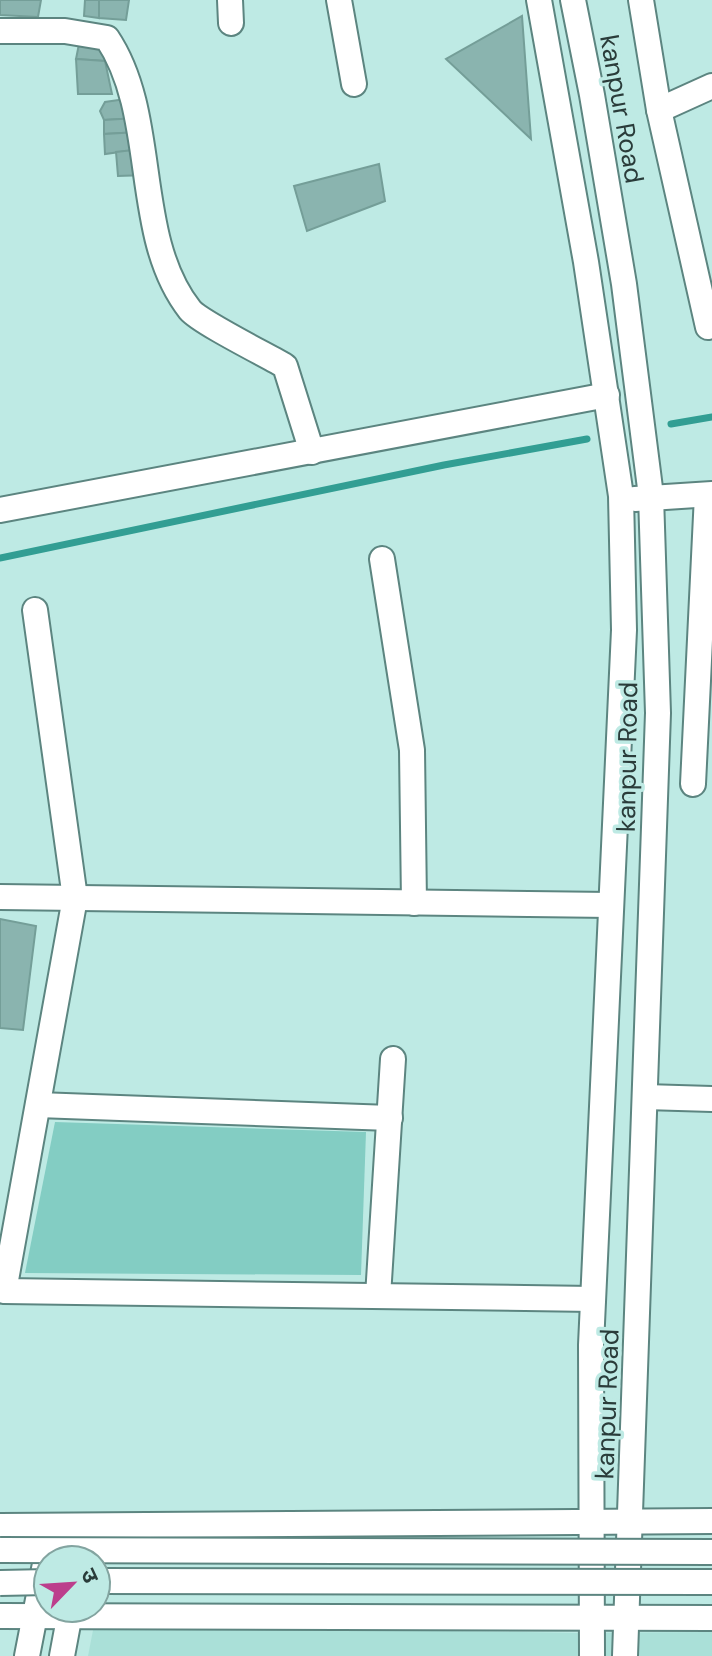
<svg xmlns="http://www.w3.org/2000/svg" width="712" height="1656" font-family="'DM Sans','Noto Sans Devanagari',sans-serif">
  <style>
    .built { fill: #aae0d8 }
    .green { fill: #83cdc3 }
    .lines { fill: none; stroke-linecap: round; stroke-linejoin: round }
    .stream { stroke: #329e93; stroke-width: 7 }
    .building { fill: #8ab4af; stroke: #749e98; stroke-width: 2 }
    .minor-casing { stroke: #5c8580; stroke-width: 28 }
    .minor { stroke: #fff; stroke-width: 24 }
    .minor-bridge-casing { stroke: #5c8580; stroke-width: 28; stroke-linecap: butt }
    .minor-bridge { stroke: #fff; stroke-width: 24 }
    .labels { text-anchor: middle; stroke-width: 7; stroke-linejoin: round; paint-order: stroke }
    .street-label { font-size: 26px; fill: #2a3c3a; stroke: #beeae4 }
  </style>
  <rect width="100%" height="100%" fill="#beeae4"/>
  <!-- built -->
  <polygon class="built" points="94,1625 576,1633 712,1632 712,1656 88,1656"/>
  <!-- green -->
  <polygon class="green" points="55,1122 366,1132 361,1275 25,1273"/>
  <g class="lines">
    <!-- stream -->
    <g class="stream">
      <polyline points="671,424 712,417"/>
      <polyline points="0,558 444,465 587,439"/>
    </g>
  </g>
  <!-- building -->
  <g class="building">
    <polygon points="0,0 41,0 38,17 0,15"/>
    <polygon points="85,0 99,0 99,18 84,16"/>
    <polygon points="99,0 129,0 126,20 99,18"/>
    <polygon points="522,16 531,139 446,59"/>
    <polygon points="81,34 107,38 105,61 76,59"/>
    <polygon points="76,59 105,61 112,94 78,94"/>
    <polygon points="132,98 137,118 104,120 100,111 105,102"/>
    <polygon points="137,118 139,132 104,134 104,120"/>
    <polygon points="139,132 142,149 105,154 104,134"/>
    <polygon points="142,149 147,175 118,176 116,152"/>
    <polygon points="379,164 385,201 307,231 294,186"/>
    <polygon points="0,919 36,926 23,1030 0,1028"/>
  </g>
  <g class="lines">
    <defs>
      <g id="minor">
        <polyline points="230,0 231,23"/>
        <polyline points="339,0 354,84"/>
        <polyline points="539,0 586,262 621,496 624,630 591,1345 592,1656"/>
        <polyline points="573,0 592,95 624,284 651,496 658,713 625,1656"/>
        <polyline points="641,0 659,110 708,327 712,326"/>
        <path d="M0,31H65L107,38C160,117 131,235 190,310C200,322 268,356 285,366L312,452"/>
        <polyline points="659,110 712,86"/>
        <polyline points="635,499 712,494"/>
        <polyline points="0,510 607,395"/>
        <polyline points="382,559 412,750 414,903"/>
        <polyline points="35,610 75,898 4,1291 593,1299"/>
        <polyline points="693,784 707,495"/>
        <polyline points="0,897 611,905"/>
        <polyline points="645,1097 712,1099"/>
        <polyline points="38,1105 390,1118"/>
        <polyline points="378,1296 393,1059"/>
        <polyline points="0,1526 712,1521"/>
        <polyline points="0,1616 712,1618"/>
        <polyline points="27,1656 51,1533"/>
        <polyline points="62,1656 71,1608"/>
      </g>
    </defs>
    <!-- minor casing -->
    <use href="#minor" class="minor-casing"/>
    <!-- minor -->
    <use href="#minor" class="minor"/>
    <defs>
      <g id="minor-bridge">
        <polyline points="0,1550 712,1552"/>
        <polyline points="96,1581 712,1582"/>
        <polyline points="0,1583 48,1582"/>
      </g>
    </defs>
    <!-- minor-bridge casing -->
    <use href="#minor-bridge" class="minor-bridge-casing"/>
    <!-- minor-bridge -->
    <use href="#minor-bridge" class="minor-bridge"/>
  </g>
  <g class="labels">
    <!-- street labels -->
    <g class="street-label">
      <text transform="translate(622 109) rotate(80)" y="9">kanpur Road</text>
      <text transform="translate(627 757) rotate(-89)" y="9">kanpur Road</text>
      <text transform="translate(607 1404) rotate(-88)" y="9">kanpur Road</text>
    </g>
  </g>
  <!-- north arrow -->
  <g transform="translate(72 1584) rotate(65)"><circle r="38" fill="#beeae4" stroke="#83a4a0" stroke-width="2"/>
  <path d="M0-6L14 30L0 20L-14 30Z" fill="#bc3e8c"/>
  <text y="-12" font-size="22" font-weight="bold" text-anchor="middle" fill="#2a3c3a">उ</text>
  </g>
</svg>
